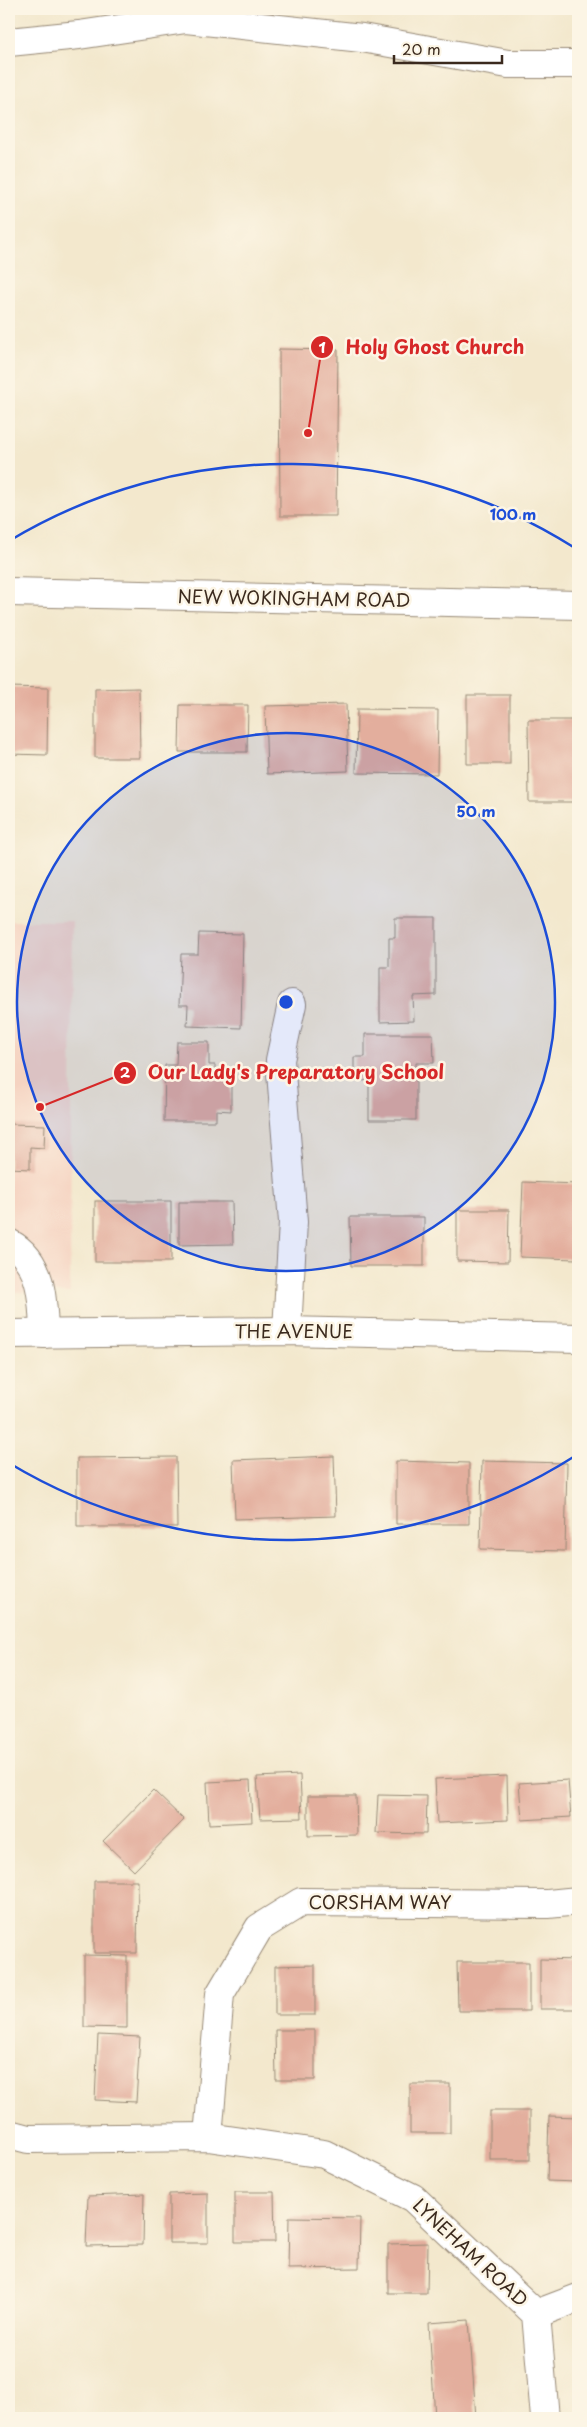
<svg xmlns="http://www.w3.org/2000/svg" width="587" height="2427" font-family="'Playpen Sans',sans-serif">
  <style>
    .built { fill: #f5d3c1 }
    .building { fill: #e3ae9d }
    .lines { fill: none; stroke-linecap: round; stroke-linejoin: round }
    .minor-casing { stroke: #978976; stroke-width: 30 }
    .minor { stroke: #fff; stroke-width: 28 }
    .ring { fill: none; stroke: #1d4ed8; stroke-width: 2.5 }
    .labels { text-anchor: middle; stroke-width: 5; stroke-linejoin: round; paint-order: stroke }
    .street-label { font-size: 18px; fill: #3b2a1e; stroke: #fcf5e5 }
    .centre { fill: #1d4ed8; stroke: #fcf5e5; stroke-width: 2.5 }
    .ring-label { font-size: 15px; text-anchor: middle; font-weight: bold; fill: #1d4ed8; stroke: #fcf5e5; stroke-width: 5; stroke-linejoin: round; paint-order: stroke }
    .leader { fill: none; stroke: #d62828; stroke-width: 2 }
    .callout-dot { fill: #d62828; stroke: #fcf5e5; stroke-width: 2 }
    .mark-label { font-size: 15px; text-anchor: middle; font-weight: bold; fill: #fff }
    .callout-label { font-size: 19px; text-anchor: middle; font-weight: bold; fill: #d62828; stroke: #fcf5e5; stroke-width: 5; stroke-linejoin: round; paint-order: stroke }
  </style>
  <rect width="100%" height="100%" fill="#fcf5e5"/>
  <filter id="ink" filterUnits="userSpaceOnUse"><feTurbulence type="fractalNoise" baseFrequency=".02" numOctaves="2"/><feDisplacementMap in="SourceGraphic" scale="10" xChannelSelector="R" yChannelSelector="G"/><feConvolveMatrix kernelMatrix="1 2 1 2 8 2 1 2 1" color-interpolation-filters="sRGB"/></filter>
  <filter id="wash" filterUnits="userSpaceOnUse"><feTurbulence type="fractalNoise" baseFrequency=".0096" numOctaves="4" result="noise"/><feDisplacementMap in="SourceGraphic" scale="20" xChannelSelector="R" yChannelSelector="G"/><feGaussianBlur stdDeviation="1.12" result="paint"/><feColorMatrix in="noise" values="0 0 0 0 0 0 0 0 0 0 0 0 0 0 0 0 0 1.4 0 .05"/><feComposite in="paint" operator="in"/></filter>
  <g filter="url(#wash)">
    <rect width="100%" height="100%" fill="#f3e8cd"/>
    <!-- built -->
    <polygon class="built" points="9,921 72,921 70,1293 9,1292"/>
    <g id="blocks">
      <!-- building -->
      <g class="building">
        <polygon points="279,349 338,350 336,516 280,516"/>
        <polygon points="9,687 48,688 47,755 9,754"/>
        <polygon points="139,688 140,758 95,758 95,689"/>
        <rect x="467" y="695" width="43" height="69"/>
        <polygon points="346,704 348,771 267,774 265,706"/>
        <polygon points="180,705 248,705 247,752 179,752"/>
        <polygon points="357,709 438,710 437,774 356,773"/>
        <polygon points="528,720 578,720 578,802 529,802"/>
        <polygon points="395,918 436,918 436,995 413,996 414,1021 380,1022 380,967 389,967 389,938 395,938"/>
        <polygon points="199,933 243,934 241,1028 187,1026 188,1005 179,1005 181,954 198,954"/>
        <polygon points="365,1034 433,1034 434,1063 416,1063 416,1120 369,1120 369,1081 354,1080 354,1057 365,1057"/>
        <polygon points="177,1042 209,1042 209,1065 215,1065 215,1079 231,1079 231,1111 216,1110 216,1121 164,1121 165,1065 176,1065"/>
        <polygon points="9,1124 45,1125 44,1148 30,1147 30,1169 9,1168"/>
        <polygon points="523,1182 578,1184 576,1259 520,1257"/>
        <rect x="95" y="1201" width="76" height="61"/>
        <polygon points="179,1202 232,1202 233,1244 179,1245"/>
        <polygon points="457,1210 509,1210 508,1262 457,1261"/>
        <polygon points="350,1217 424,1217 424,1266 351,1266"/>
        <polygon points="334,1456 336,1516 235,1519 233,1460"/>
        <polygon points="176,1457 177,1527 77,1527 77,1458"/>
        <polygon points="396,1461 469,1463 469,1524 396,1524"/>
        <polygon points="482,1461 567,1463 565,1551 480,1549"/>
        <polygon points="577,1478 578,1478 578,1545 574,1545"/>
        <polygon points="300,1775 302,1818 260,1819 257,1777"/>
        <polygon points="507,1776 508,1820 437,1823 435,1779"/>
        <polygon points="250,1780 252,1822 209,1824 207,1782"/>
        <polygon points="568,1780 571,1817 522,1820 519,1783"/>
        <polygon points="153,1790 184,1820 134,1871 103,1841"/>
        <polygon points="378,1795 427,1796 426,1834 376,1833"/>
        <polygon points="308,1796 356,1796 357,1835 308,1836"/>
        <polygon points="94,1881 138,1881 137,1953 94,1953"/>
        <polygon points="84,1955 127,1956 127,2028 84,2027"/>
        <polygon points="540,1959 578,1960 578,2009 540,2009"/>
        <polygon points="457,1962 529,1962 529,2011 458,2011"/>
        <polygon points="315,1965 315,2015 275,2015 275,1966"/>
        <polygon points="275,2030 315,2030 315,2080 276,2080"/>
        <polygon points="98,2035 140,2037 136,2102 95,2100"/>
        <rect x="410" y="2084" width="40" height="49"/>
        <rect x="490" y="2111" width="40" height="49"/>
        <polygon points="549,2116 578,2117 578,2182 547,2181"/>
        <polygon points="235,2192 274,2192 275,2242 235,2242"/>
        <polygon points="208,2193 208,2243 169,2243 169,2194"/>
        <polygon points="144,2194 143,2245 86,2246 88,2196"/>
        <polygon points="289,2217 360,2218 359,2268 288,2269"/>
        <polygon points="428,2243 427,2293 388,2293 388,2244"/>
        <polygon points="469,2320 476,2418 435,2418 429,2323"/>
      </g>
    </g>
  </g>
  <g filter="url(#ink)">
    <use href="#blocks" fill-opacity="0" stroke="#978976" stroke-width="1"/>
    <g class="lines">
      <defs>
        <g id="minor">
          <polyline points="9,42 79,35 186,19 362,38 508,64 578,64"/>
          <polyline points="9,592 578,605"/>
          <path d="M9,1243C43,1261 43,1301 44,1334"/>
          <polyline points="287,1331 293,1222 280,1060 292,1004"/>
          <polyline points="9,1334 287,1331 578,1338"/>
          <polyline points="9,2134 28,2139 208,2137 324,2154 413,2198 536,2314 545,2418"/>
          <polyline points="208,2137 220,1994 259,1928 301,1902 548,1904 578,1901"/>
          <polyline points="536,2314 578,2298"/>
        </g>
      </defs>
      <!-- minor casing -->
      <use href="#minor" class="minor-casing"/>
      <!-- minor -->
      <use href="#minor" class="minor"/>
    </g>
  </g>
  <!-- distance rings -->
  <circle cx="286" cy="1002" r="269" fill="#1d4ed8" fill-opacity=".12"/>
  <g class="ring">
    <circle cx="286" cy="1002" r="269"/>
    <path d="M575 1456A538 538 0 0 1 9 1463M9 541A538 538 0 0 1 575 548"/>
  </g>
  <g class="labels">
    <!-- street labels -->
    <g class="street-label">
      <text transform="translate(294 599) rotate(1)" y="6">NEW WOKINGHAM ROAD</text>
      <text x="294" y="1338">THE AVENUE</text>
      <text x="380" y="1909">CORSHAM WAY</text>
      <text transform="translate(470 2253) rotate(43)" y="6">LYNEHAM ROAD</text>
    </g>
  </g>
  <circle cx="286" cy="1002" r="8" class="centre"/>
  <g class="ring-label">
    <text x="513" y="520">100 m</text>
    <text x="476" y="817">50 m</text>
  </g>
  <!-- callouts -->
  <path class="leader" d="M308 433L322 347M40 1107L125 1073"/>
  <g class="callout-dot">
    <circle cx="308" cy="433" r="5"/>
    <circle cx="40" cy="1107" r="5"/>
    <circle cx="322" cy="347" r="12"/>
    <circle cx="125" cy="1073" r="12"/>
  </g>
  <g class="mark-label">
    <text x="322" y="353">1</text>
    <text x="125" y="1078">2</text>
  </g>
  <g class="callout-label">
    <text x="435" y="354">Holy Ghost Church</text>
    <text x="296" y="1079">Our Lady's Preparatory School</text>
  </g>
  <!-- margin -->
  <rect width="587" height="2427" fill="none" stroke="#fcf5e5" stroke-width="30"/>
  <!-- scale -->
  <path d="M394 55v8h108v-8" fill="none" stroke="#3b2a1e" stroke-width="2.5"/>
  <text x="402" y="55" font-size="15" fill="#3b2a1e" stroke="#fcf5e5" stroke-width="4" paint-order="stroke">20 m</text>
</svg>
